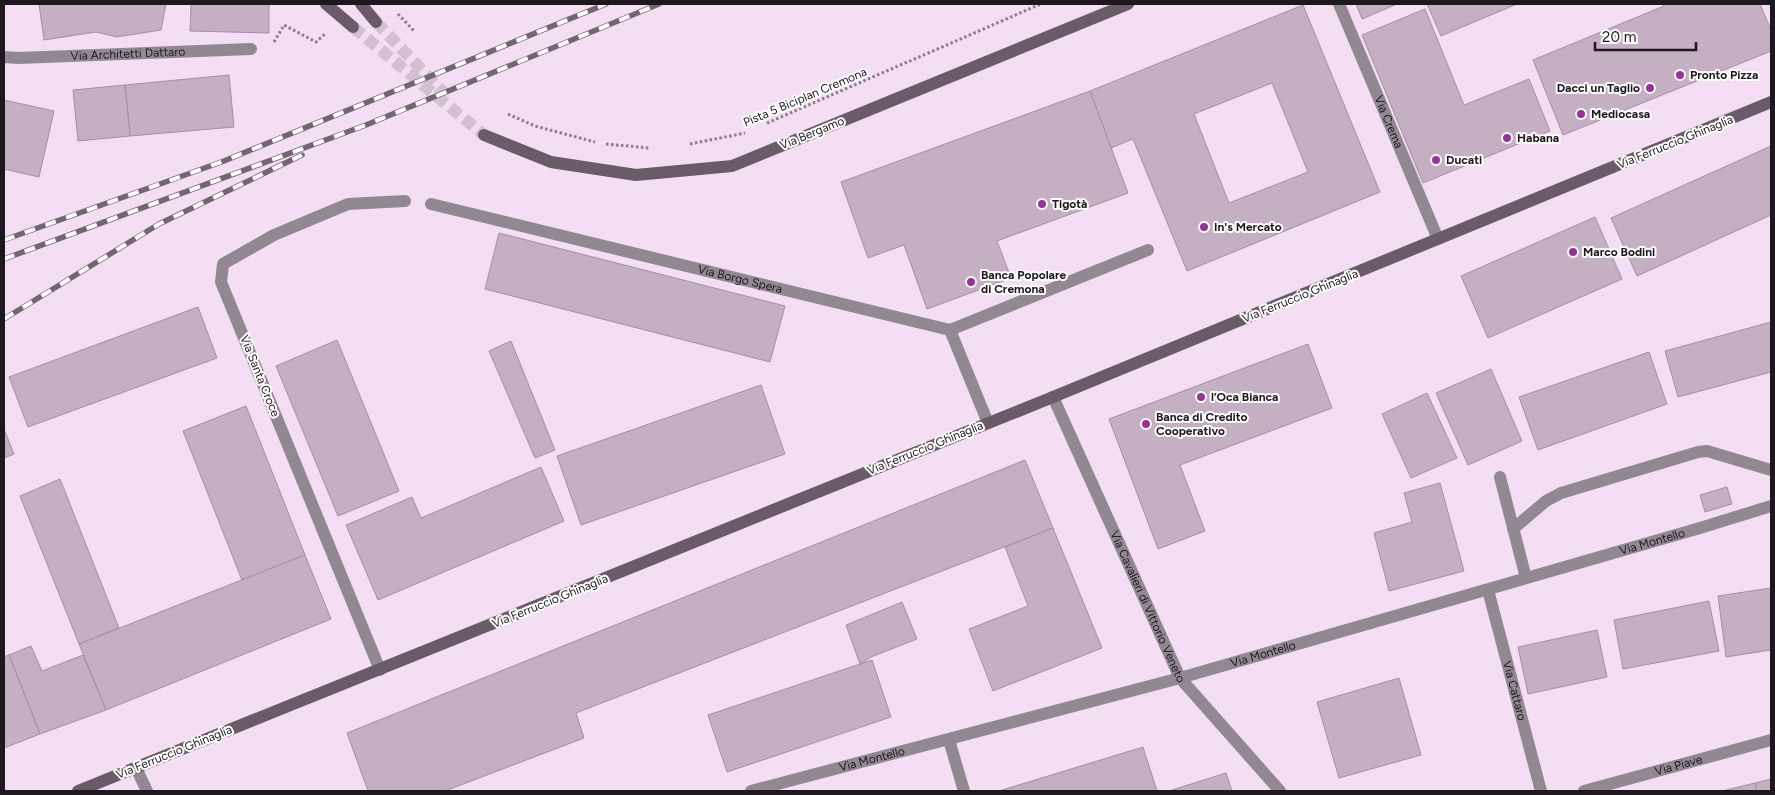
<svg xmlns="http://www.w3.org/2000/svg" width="1775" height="795" font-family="Figtree,sans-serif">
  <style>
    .building { fill: #c4afc3; stroke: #a48fa3; fill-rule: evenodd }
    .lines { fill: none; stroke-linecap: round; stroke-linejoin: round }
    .secondary-tunnel { stroke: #d4c0d3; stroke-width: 12; stroke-dasharray: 12 6; stroke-linecap: butt }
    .path { stroke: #8b7c8a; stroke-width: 3; stroke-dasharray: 2.5 2.5; stroke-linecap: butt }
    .lane { stroke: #918891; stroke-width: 12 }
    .street { stroke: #918891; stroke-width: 12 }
    .secondary { stroke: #695c68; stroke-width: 12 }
    .rail-casing { stroke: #736672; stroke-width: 5.5 }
    .rail { stroke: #fff; stroke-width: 4; stroke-dasharray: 11; stroke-linecap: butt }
    .poi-dot { fill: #973298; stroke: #fff; stroke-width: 2 }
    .labels { text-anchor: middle; stroke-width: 4; stroke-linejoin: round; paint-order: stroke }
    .street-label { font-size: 12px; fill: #1e171e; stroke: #fff }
    .poi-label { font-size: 12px; font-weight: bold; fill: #1e171e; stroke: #fff; text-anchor: start }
  </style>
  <rect width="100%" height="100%" fill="#f4def3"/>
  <!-- building -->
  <g class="building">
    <polygon points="39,4 166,4 161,30 117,37 96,32 44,40"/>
    <polygon points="191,4 269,4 269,33 190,31"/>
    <polygon points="1356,4 1397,4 1362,19"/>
    <polygon points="1427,4 1517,4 1441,36"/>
    <polygon points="1663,4 1760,4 1771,30 1771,51 1563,135 1533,60 1664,6"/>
    <path d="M1303,5L1380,192L1187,271L1133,139L1111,148L1090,91ZM1272,83L1308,172L1229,203L1194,114Z"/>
    <polygon points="1425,9 1464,105 1529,79 1550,131 1423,183 1362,35"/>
    <polygon points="229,75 234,127 130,136 125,85"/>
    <polygon points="125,85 130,136 78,141 73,90"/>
    <polygon points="1090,91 1128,193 997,241 1011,278 927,309 904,245 868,258 841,182"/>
    <polygon points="4,100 54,111 39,177 4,169"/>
    <polygon points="1771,146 1771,215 1637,276 1611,218"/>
    <polygon points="1595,217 1622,279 1488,338 1461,276"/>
    <polygon points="499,233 785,306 770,362 485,289"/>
    <polygon points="198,307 217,358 28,427 9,377"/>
    <polygon points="1771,322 1771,372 1678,397 1665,351"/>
    <polygon points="337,340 399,491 338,516 276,366"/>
    <polygon points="511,341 555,450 535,458 489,351"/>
    <polygon points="1308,344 1332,408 1180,465 1205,531 1158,549 1109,419"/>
    <polygon points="1649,352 1667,404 1538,450 1519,397"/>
    <polygon points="1491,369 1522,441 1468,465 1436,393"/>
    <polygon points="761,385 785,454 581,525 557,456"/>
    <polygon points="1427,393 1457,458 1411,478 1382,414"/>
    <polygon points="246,406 305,555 242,580 183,431"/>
    <polygon points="4,429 14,454 4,458"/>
    <polygon points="1025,460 1053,528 576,713 584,738 445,791 368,791 347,733"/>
    <polygon points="541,467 564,521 378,600 346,525 412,497 421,518"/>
    <polygon points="60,479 119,628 79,644 20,496"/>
    <polygon points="1440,483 1464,571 1389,591 1374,533 1412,522 1404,493"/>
    <polygon points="1727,487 1732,504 1705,512 1700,495"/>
    <polygon points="1053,528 1102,648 993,691 969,629 1028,606 1005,547"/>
    <polygon points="305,555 331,619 106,710 79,644"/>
    <polygon points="1771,588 1771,650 1726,657 1718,596"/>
    <polygon points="1709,601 1719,651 1623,669 1614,620"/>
    <polygon points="902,602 917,639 871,657 860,664 846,625"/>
    <polygon points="1597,630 1607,677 1528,694 1518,647"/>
    <polygon points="31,646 42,671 83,655 106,710 40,734 9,655"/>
    <polygon points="9,655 40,734 4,748 4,657"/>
    <polygon points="872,660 891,717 727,772 708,715"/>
    <polygon points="1399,678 1421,755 1339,778 1317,702"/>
    <polygon points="1143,747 1157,791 999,791"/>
    <polygon points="1226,773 1232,791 1172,791 1172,790"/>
    <polygon points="1771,779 1771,791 1757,791 1755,783"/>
    <polygon points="1755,783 1757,791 1722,791"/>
  </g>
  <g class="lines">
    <!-- secondary-tunnel -->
    <g class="secondary-tunnel">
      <polyline points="376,22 444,93"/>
      <polyline points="353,27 484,135"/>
    </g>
    <!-- path -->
    <g class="path">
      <polyline points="398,14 415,32"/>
      <polyline points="274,42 284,25 316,42 326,33"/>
      <polyline points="508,114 535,126 595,142"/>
      <polyline points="767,123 1041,4"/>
      <polyline points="606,144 649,148"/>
      <polyline points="690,144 745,133"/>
    </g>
    <!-- lane -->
    <g class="lane">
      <polyline points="950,330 1148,250"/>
      <polyline points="1500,477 1526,578"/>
      <polyline points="1513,529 1546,501 1561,493 1698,452 1707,451 1771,470"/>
    </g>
    <!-- street -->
    <g class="street">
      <path id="s1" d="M1339,4L1438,239"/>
      <path id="s2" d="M4,57L18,58L251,49"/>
      <path id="s3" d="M431,204L950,330L988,423"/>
      <path id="s4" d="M1053,397L1180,678L1280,791"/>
      <path id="s5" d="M1488,590L1541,791"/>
      <polyline points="380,670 221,282 223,264 274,235 348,204 405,201"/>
      <polyline points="949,740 964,791"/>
      <polyline points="136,768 147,791"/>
      <path id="s6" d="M751,791L1180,678L1700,528L1771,506"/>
      <path id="s7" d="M1584,791L1771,740"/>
    </g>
    <!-- secondary -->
    <g class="secondary">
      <polyline points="326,4 353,27"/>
      <polyline points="361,4 376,22"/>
      <polyline points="484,135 551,162 636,175 732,166 1128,4"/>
      <polyline points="78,791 1053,397 1771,102"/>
    </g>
    <defs>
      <g id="rail">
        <polyline points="4,240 224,161 606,4"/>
        <polyline points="4,259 366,125 659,4"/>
        <polyline points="4,319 159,224 302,155"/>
      </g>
    </defs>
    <!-- rail casing -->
    <use href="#rail" class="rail-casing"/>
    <!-- rail -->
    <use href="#rail" class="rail"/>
  </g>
  <!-- markers -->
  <g class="poi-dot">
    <circle cx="1680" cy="75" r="5"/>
    <circle cx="1650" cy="88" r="5"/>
    <circle cx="1581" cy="114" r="5"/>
    <circle cx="1507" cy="138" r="5"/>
    <circle cx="1436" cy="160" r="5"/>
    <circle cx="1042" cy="204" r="5"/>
    <circle cx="1204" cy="227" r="5"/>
    <circle cx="1573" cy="252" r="5"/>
    <circle cx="971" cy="282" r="5"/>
    <circle cx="1201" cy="397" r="5"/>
    <circle cx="1146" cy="424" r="5"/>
  </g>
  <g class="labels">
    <!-- street labels -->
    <g class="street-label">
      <text dy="4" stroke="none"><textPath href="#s2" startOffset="124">Via Architetti Dattaro</textPath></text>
      <text transform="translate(805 97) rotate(-23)" y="4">Pista 5 Biciplan Cremona</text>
      <text dy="4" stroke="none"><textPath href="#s1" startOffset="128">Via Crema</textPath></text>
      <text transform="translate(812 133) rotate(-22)" y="4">Via Bergamo</text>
      <text transform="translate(1675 142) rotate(-22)" y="4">Via Ferruccio Ghinaglia</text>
      <text dy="4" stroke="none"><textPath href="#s3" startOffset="318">Via Borgo Spera</textPath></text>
      <text transform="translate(1300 296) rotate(-22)" y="4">Via Ferruccio Ghinaglia</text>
      <text transform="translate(260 376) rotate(68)" y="4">Via Santa Croce</text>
      <text transform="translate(925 448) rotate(-22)" y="4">Via Ferruccio Ghinaglia</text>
      <text dy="4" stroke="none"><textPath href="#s6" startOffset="935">Via Montello</textPath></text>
      <text transform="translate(550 601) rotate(-22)" y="4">Via Ferruccio Ghinaglia</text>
      <text dy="4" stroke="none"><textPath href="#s4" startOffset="230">Via Cavalieri di Vittorio Veneto</textPath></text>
      <text dy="4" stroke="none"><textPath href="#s6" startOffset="530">Via Montello</textPath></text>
      <text dy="4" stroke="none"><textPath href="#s5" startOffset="104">Via Cattaro</textPath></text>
      <text transform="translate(174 752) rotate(-22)" y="4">Via Ferruccio Ghinaglia</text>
      <text dy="4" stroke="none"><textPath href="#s6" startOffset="125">Via Montello</textPath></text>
      <text dy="4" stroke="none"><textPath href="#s7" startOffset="98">Via Piave</textPath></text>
    </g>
    <!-- poi labels -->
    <g class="poi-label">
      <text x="1690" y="79">Pronto Pizza</text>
      <text x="1640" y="92" text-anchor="end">Dacci un Taglio</text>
      <text x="1591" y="118">Mediocasa</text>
      <text x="1517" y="142">Habana</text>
      <text x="1446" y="164">Ducati</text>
      <text x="1052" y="208">Tigotà</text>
      <text x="1214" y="231">In's Mercato</text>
      <text x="1583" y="256">Marco Bodini</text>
      <text x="981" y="279">Banca Popolare<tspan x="981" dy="14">di Cremona</tspan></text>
      <text x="1211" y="401">l’Oca Bianca</text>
      <text x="1156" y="421">Banca di Credito<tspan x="1156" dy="14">Cooperativo</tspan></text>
    </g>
  </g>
  <!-- border -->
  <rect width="1775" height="795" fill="none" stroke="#1e171e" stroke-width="10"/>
  <!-- scale -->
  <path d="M1595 42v8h101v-8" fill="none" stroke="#1e171e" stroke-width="2.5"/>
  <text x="1602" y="42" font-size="15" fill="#1e171e" stroke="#ffffff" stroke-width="4" paint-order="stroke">20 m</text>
</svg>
